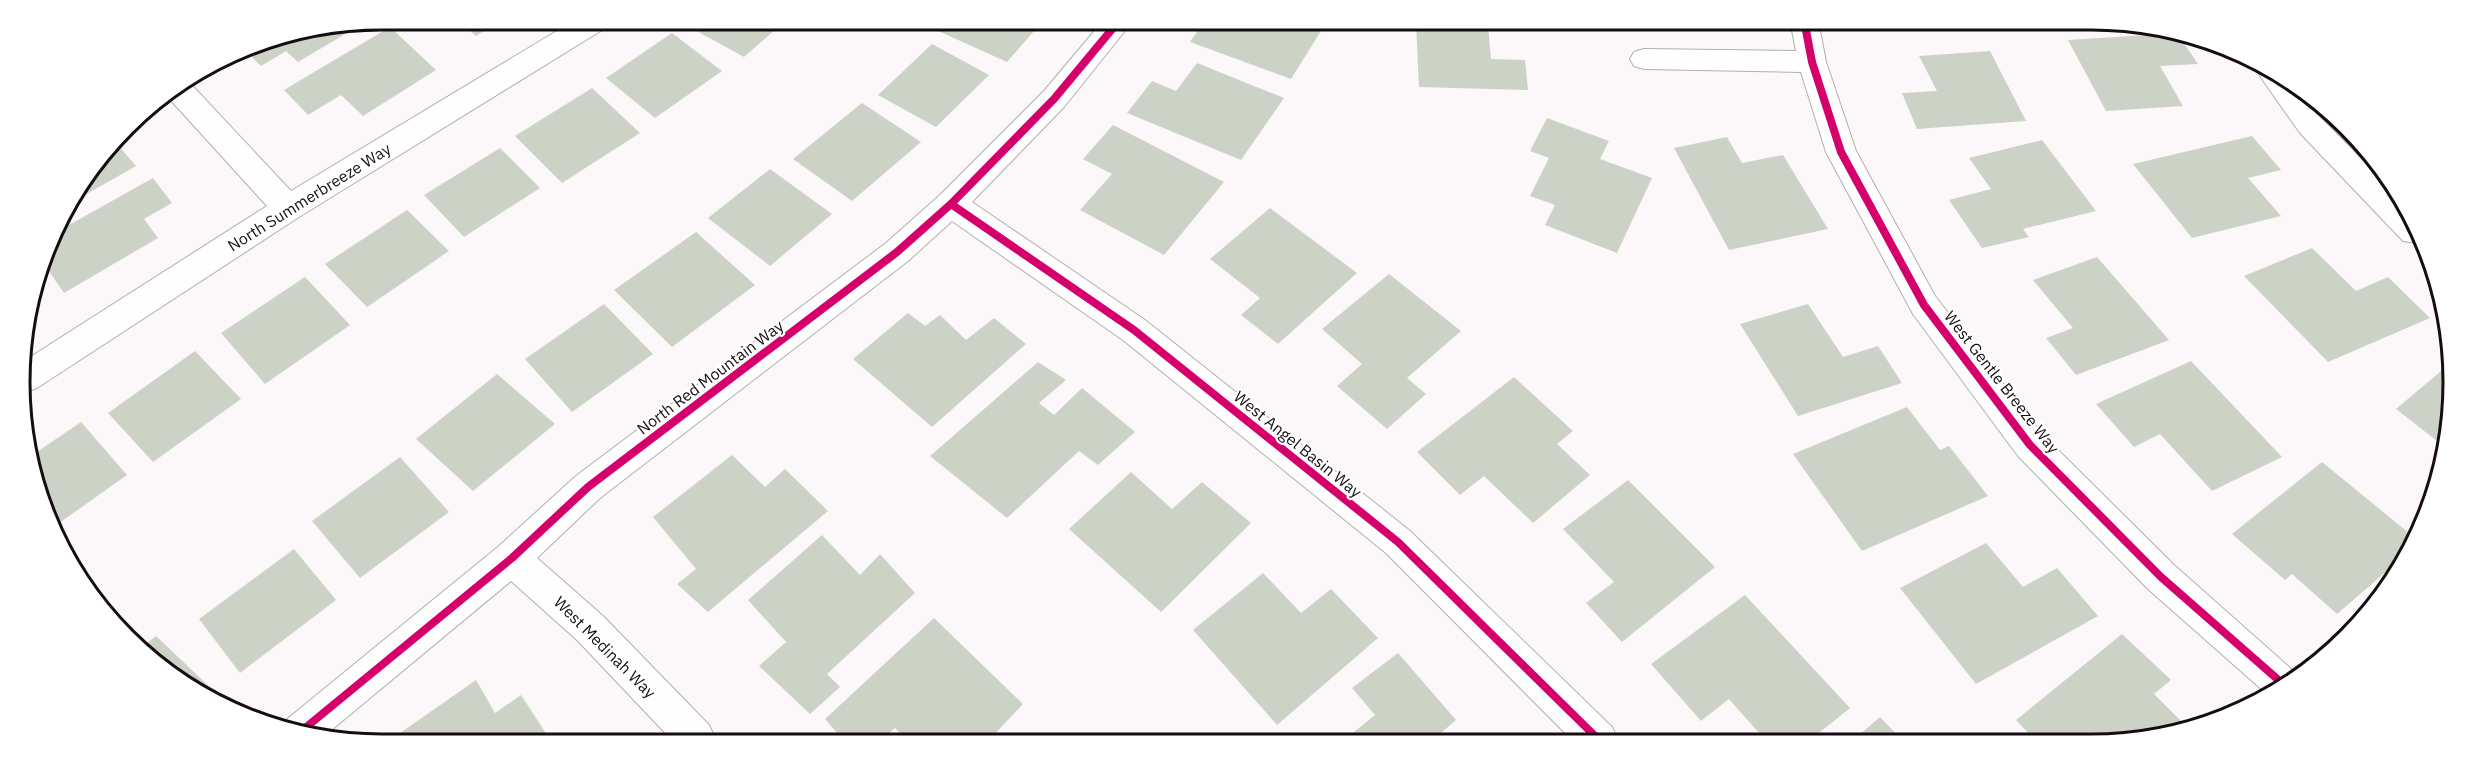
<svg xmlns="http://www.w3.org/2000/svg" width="2473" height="764" font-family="'IBM Plex Sans',sans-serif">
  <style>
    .building { fill: #cdd2c7 }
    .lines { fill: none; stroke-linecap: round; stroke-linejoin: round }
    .minor-casing { stroke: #b4adb1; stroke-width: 2 }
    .minor { fill: #fffefe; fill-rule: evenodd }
    .cycleway-casing { stroke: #fff; stroke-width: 11 }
    .cycleway { stroke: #d6006c; stroke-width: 8 }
    .labels { text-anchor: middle; stroke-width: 4.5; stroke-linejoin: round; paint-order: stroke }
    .street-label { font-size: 16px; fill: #160d13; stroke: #fff }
    .rim { fill: none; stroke: #160d13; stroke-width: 3 }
  </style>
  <rect width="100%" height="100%" fill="#fcf8fa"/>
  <!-- building -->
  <g class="building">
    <polygon points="458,20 502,20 476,36"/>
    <polygon points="684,21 785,21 744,57 682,23"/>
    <polygon points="943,22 1042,22 1007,62 936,30"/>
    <polygon points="1203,23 1326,23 1291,79 1190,42"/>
    <polygon points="362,24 298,62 286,51 261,66 242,48"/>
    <polygon points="1416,24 1488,24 1491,59 1525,60 1528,90 1419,87"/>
    <polygon points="390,27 436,70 363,116 341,95 308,115 284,90"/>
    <polygon points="672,33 722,71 655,118 606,78"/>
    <polygon points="2177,33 2198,64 2160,66 2183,106 2106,111 2068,40"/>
    <polygon points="932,44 989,75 936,127 878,95"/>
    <polygon points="1990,51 2026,121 1917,129 1902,93 1937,91 1919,56"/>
    <polygon points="1197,63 1284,98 1241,160 1127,113 1152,81 1176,91"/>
    <polygon points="592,88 640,133 562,183 515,136"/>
    <polygon points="862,103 921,142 852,201 793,159"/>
    <polygon points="1547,118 1609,141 1600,159 1652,178 1617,253 1545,225 1555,205 1530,196 1549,158 1530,151"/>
    <polygon points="1113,125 1224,182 1164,255 1080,210 1112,174 1083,159"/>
    <polygon points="2252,136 2281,170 2248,178 2281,216 2192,238 2133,164"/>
    <polygon points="1727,137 1742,163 1783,155 1828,229 1729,250 1674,148"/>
    <polygon points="2042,140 2096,211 2023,229 2029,237 1982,248 1949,200 1991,189 1969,158"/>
    <polygon points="117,144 136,166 71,203 116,145"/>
    <polygon points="500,148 540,188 464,237 424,195"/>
    <polygon points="770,169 832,214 770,266 708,218"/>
    <polygon points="153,178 172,203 144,219 158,238 64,293 44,264 53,234"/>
    <polygon points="1270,208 1357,273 1278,344 1241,315 1260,298 1210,259"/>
    <polygon points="407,210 449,251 367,307 325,264"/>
    <polygon points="696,232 755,285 672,347 614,290"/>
    <polygon points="2312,248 2356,291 2388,277 2430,318 2328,362 2244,276"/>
    <polygon points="2097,257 2169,340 2076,375 2046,338 2073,328 2033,280"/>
    <polygon points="1389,274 1461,331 1407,378 1426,394 1387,429 1337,386 1362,364 1322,329"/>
    <polygon points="305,277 350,325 265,384 221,333"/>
    <polygon points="604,304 653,354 572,412 525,359"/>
    <polygon points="1808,304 1843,357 1878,346 1902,383 1798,416 1740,324"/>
    <polygon points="908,313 925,326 940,315 966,340 994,318 1026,344 932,427 853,359"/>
    <polygon points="195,351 241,399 153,462 108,413"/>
    <polygon points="2191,361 2282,457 2212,491 2160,434 2134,447 2096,404"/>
    <polygon points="1038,362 1066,380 1039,403 1054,415 1082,388 1135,432 1098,465 1079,451 1007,518 930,456"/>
    <polygon points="2447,366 2446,448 2396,409"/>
    <polygon points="497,374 555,424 473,491 416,439"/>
    <polygon points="1514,377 1573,431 1557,444 1590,475 1533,523 1484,476 1460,495 1417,452"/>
    <polygon points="1907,407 1940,450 1949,446 1988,496 1862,551 1793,454"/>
    <polygon points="81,422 127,475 55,526 32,475 31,456"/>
    <polygon points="732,455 765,487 785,469 828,511 708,612 677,584 696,569 653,517"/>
    <polygon points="400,457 449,512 360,578 312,521"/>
    <polygon points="2322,462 2415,538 2410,551 2337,614 2292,574 2285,580 2232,534"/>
    <polygon points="1131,472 1172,509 1202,482 1251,523 1161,612 1069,529"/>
    <polygon points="1628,480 1715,567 1622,642 1586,603 1614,582 1563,529"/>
    <polygon points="822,535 860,575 880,554 915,593 827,674 840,687 810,714 759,666 786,642 748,600"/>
    <polygon points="1986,543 2023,587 2057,568 2098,616 1976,684 1900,588"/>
    <polygon points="294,549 336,600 240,673 199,619"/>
    <polygon points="1263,573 1301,613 1331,589 1378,638 1277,725 1193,630"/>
    <polygon points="1745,595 1850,708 1809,741 1766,741 1729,699 1701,721 1651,664"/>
    <polygon points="934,618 1023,704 990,739 905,739 895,728 883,739 842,739 825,719"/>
    <polygon points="2122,634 2171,680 2154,694 2187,727 2139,741 2036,741 2016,720"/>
    <polygon points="156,636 217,694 214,697 180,683 143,646"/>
    <polygon points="1398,653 1456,720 1433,740 1344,740 1375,715 1352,688"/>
    <polygon points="476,680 495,713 521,695 549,738 393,738"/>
    <polygon points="1880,717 1903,741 1852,741"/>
  </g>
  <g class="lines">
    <defs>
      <g id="minor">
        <polygon points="575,20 611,20 607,27 299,217 37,388 26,392 24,361 267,206 166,95 188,81 291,191"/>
        <polygon points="1102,22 1132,22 1064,107 972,202 1145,320 1410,531 1612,727 1618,740 1572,740 1386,553 1123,340 952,221 908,261 600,498 537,558 603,616 709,725 715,738 670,738 577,640 511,581 323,737 311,737 283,726 286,720 499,546 576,476 886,243 940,195 1044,91"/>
        <polygon points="1791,25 1819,25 1826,62 1856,151 1935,296 2042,434 2174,565 2297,674 2268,695 2148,589 2018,456 1913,314 1826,152 1801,72 1644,69 1634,66 1630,59 1634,52 1644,49 1796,51"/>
        <polygon points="2260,67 2293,81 2320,117 2399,197 2418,243 2403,241 2300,133 2262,79 2258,72"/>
      </g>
    </defs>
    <!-- minor casing -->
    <use href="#minor" class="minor-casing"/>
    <!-- minor -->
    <use href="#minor" class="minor"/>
    <defs>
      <g id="cycleway">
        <polyline points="1805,25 1812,62 1841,152 1924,305 2030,445 2161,577 2283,684"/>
        <polyline points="951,204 1134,330 1398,542 1599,740"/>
        <polyline points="299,733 512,558 588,487 897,252 951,204 1054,99 1118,22"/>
      </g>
    </defs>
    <!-- cycleway casing -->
    <use href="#cycleway" class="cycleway-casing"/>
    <!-- cycleway -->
    <use href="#cycleway" class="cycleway"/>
  </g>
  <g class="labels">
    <!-- street labels -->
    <g class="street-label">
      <text transform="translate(309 197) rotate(-32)" y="6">North Summerbreeze Way</text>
      <text transform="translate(710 377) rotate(-37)" y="6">North Red Mountain Way</text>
      <text transform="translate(2002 382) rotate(52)" y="6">West Gentle Breeze Way</text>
      <text transform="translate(1298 444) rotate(39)" y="6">West Angel Basin Way</text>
      <text transform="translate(605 647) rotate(45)" y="6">West Medinah Way</text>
    </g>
  </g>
  <!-- crop -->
  <path d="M0 0H2473V764H0ZM382 30H2091A352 352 0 0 1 2443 382V382A352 352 0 0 1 2091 734H382A352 352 0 0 1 30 382V382A352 352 0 0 1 382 30Z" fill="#fff" fill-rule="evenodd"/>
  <path class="rim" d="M382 30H2091A352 352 0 0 1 2443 382V382A352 352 0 0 1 2091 734H382A352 352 0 0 1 30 382V382A352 352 0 0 1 382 30Z"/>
</svg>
